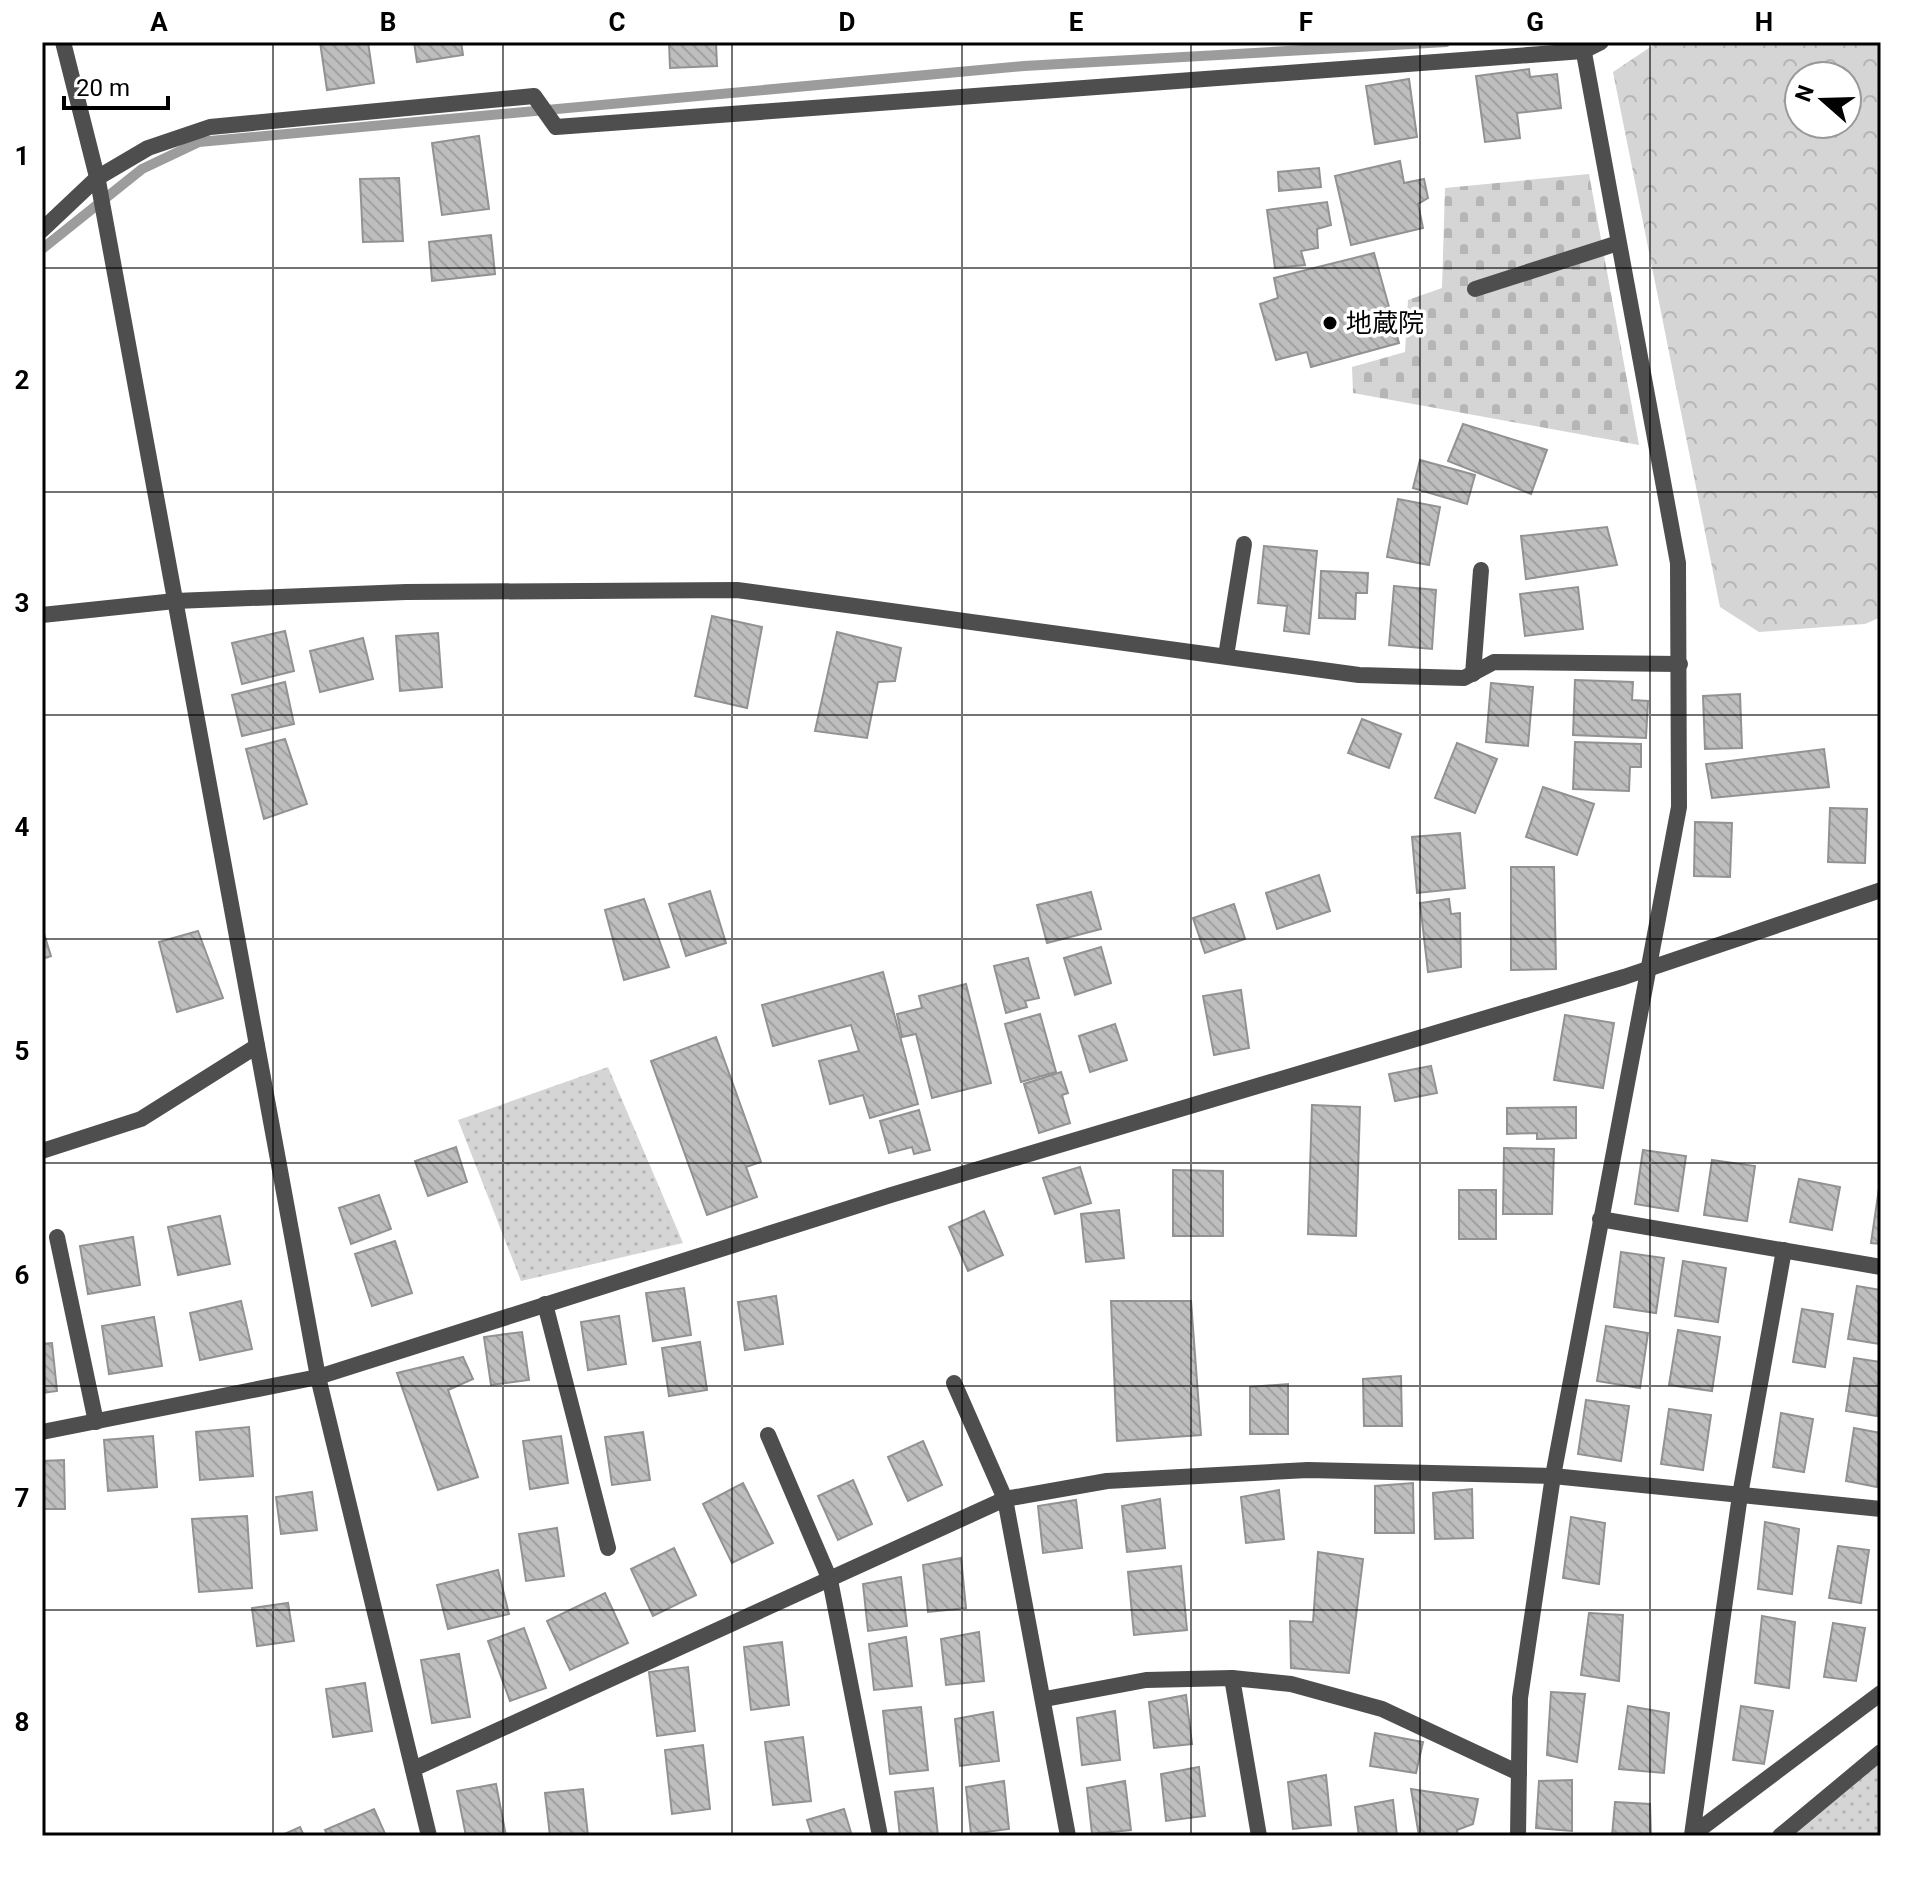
<svg xmlns="http://www.w3.org/2000/svg" width="1923" height="1878" font-family="Roboto,'Noto Sans JP',sans-serif">
  <style>
    .grass { fill: url(#grass-dots) }
    .cemetery { fill: url(#cemetery-stones) }
    .park { fill: url(#park-crowns); fill-rule: evenodd }
    .lines { fill: none; stroke-linecap: round; stroke-linejoin: round }
    .stream { stroke: #9c9c9c; stroke-width: 10 }
    .building { fill: url(#building-back-hatch); stroke: #929292; stroke-width: 2 }
    .minor { stroke: #4e4e4e; stroke-width: 16 }
    .grid { fill: none; stroke: #000; stroke-width: 2; stroke-opacity: 0.55 }
    .poi-dot { fill: #000; stroke: #fff; stroke-width: 3 }
    .labels { text-anchor: middle; stroke-width: 7; stroke-linejoin: round; paint-order: stroke }
    .poi-label { font-size: 26px; fill: #000; stroke: #fff; text-anchor: start }
    .neatline { fill: none; stroke: #000; stroke-width: 3 }
    .grid-label { font-size: 26px; text-anchor: middle; font-weight: bold; fill: #000 }
  </style>
  <defs>
    <pattern id="grass-dots" width="8" height="8" patternUnits="userSpaceOnUse" patternTransform="scale(2)"><rect width="8" height="8" fill="#d5d5d5"/><path d="M2 2h.1M6 6h.1" fill="none" stroke="#b5b5b5" stroke-width="1.8" stroke-linecap="round"/></pattern>
    <pattern id="cemetery-stones" width="16" height="16" patternUnits="userSpaceOnUse" patternTransform="scale(2)"><rect width="16" height="16" fill="#d5d5d5"/><path d="M2 7V4a2 2 0 0 1 4 0v3zM10 15v-3a2 2 0 0 1 4 0v3z" fill="#b5b5b5"/></pattern>
    <pattern id="park-crowns" width="20" height="18" patternUnits="userSpaceOnUse" patternTransform="scale(2)"><rect width="20" height="18" fill="#d5d5d5"/><path d="M2 6a3 3 0 1 1 6 0M12 15a3 3 0 1 1 6 0" fill="none" stroke="#b5b5b5"/></pattern>
    <pattern id="building-back-hatch" width="6" height="6" patternUnits="userSpaceOnUse" patternTransform="scale(2)"><rect width="6" height="6" fill="#bebebe"/><path d="M-1 5l2 2M0 0l6 6M5-1l2 2" fill="none" stroke="#a2a2a2"/></pattern>
  </defs>
  <rect width="100%" height="100%" fill="#fff"/>
  <!-- grass -->
  <g class="grass">
    <polygon points="608,1067 683,1243 521,1281 458,1120"/>
    <polygon points="1881,1757 1881,1836 1780,1836"/>
  </g>
  <!-- cemetery -->
  <polygon class="cemetery" points="1589,174 1639,445 1353,393 1352,367 1405,352 1408,300 1442,288 1445,188"/>
  <!-- park -->
  <path class="park" d="M1658,42H1881V617L1865,624L1759,632L1720,607L1613,72ZM1799,76H1847V124H1799Z"/>
  <g class="lines">
    <!-- stream -->
    <polyline class="stream" points="42,249 142,169 199,142 1024,66 1446,42"/>
  </g>
  <!-- building -->
  <g class="building">
    <polygon points="320,42 368,42 374,83 327,90"/>
    <polygon points="414,42 461,42 463,55 417,62"/>
    <polygon points="669,42 716,42 717,66 670,68"/>
    <polygon points="1529,69 1530,77 1557,74 1561,108 1517,113 1520,138 1485,142 1476,76"/>
    <polygon points="1409,79 1417,137 1375,144 1366,86"/>
    <polygon points="479,136 489,209 442,215 432,143"/>
    <polygon points="1400,161 1404,183 1424,179 1428,198 1418,204 1423,228 1351,245 1335,176"/>
    <polygon points="1319,168 1321,187 1279,191 1278,172"/>
    <polygon points="399,178 403,241 363,242 360,179"/>
    <polygon points="1327,202 1331,225 1317,229 1318,248 1301,251 1305,265 1275,268 1267,210"/>
    <polygon points="491,235 495,274 432,281 429,242"/>
    <polygon points="1374,253 1399,343 1311,367 1307,352 1276,360 1260,304 1278,298 1274,278"/>
    <polygon points="1463,424 1547,450 1531,494 1448,461"/>
    <polygon points="1420,460 1475,475 1467,504 1413,488"/>
    <polygon points="1398,499 1440,507 1429,565 1387,557"/>
    <polygon points="1607,527 1617,565 1526,579 1521,536"/>
    <polygon points="1264,546 1317,551 1309,634 1284,631 1287,606 1258,603"/>
    <polygon points="1321,571 1368,573 1367,593 1356,593 1355,619 1319,618"/>
    <polygon points="1394,586 1436,590 1432,649 1389,645"/>
    <polygon points="1578,587 1583,629 1525,636 1520,594"/>
    <polygon points="712,616 762,627 747,708 695,696"/>
    <polygon points="285,631 294,671 242,684 232,643"/>
    <polygon points="837,632 901,648 895,681 878,682 867,738 815,731"/>
    <polygon points="438,633 442,687 400,691 396,636"/>
    <polygon points="363,638 373,679 320,692 310,651"/>
    <polygon points="1575,680 1633,682 1632,700 1648,701 1646,738 1573,735"/>
    <polygon points="285,682 294,724 242,736 232,695"/>
    <polygon points="1491,683 1533,687 1528,746 1486,742"/>
    <polygon points="1740,694 1742,748 1705,749 1703,696"/>
    <polygon points="1362,719 1401,734 1389,768 1348,753"/>
    <polygon points="285,739 307,804 264,819 246,749"/>
    <polygon points="1575,742 1641,744 1641,767 1630,767 1629,791 1573,789"/>
    <polygon points="1457,743 1497,759 1475,813 1435,798"/>
    <polygon points="1824,749 1829,787 1712,798 1706,764"/>
    <polygon points="1543,787 1594,804 1577,855 1526,837"/>
    <polygon points="1830,808 1867,809 1865,863 1828,862"/>
    <polygon points="1695,822 1732,823 1730,877 1694,876"/>
    <polygon points="1460,833 1465,888 1417,893 1412,837"/>
    <polygon points="1511,867 1554,867 1556,969 1511,970"/>
    <polygon points="1319,875 1330,911 1277,929 1266,893"/>
    <polygon points="710,891 726,943 686,956 669,904"/>
    <polygon points="1091,892 1101,929 1047,943 1037,905"/>
    <polygon points="644,899 669,967 624,980 605,910"/>
    <polygon points="1449,899 1451,914 1460,913 1461,967 1428,972 1420,903"/>
    <polygon points="1234,904 1245,939 1205,953 1193,918"/>
    <polygon points="42,927 51,956 42,959"/>
    <polygon points="198,931 223,998 177,1012 159,942"/>
    <polygon points="1101,947 1111,983 1075,995 1064,958"/>
    <polygon points="1028,958 1039,998 1025,1001 1027,1007 1006,1013 994,966"/>
    <polygon points="883,972 918,1104 870,1118 863,1095 830,1104 819,1061 859,1051 851,1025 773,1046 762,1005"/>
    <polygon points="966,984 991,1083 932,1098 916,1034 902,1037 897,1014 922,1008 919,996"/>
    <polygon points="1241,990 1249,1048 1214,1055 1203,996"/>
    <polygon points="1040,1014 1056,1072 1021,1082 1005,1024"/>
    <polygon points="1565,1015 1614,1023 1603,1088 1554,1080"/>
    <polygon points="1115,1024 1127,1060 1090,1072 1079,1036"/>
    <polygon points="716,1037 761,1162 746,1167 757,1197 707,1215 651,1061"/>
    <polygon points="1431,1066 1437,1093 1395,1101 1389,1074"/>
    <polygon points="1061,1072 1068,1093 1062,1095 1070,1123 1039,1133 1024,1084"/>
    <polygon points="1312,1105 1360,1107 1356,1236 1308,1234"/>
    <polygon points="1576,1107 1576,1138 1537,1139 1537,1133 1507,1134 1507,1108"/>
    <polygon points="919,1110 930,1150 914,1154 912,1147 889,1153 880,1121"/>
    <polygon points="456,1147 467,1182 428,1196 415,1161"/>
    <polygon points="1504,1148 1554,1149 1552,1214 1503,1214"/>
    <polygon points="1643,1150 1686,1156 1678,1211 1635,1204"/>
    <polygon points="1712,1160 1755,1166 1747,1221 1704,1215"/>
    <polygon points="1080,1167 1091,1203 1055,1214 1043,1178"/>
    <polygon points="1173,1170 1223,1171 1223,1236 1173,1236"/>
    <polygon points="1799,1179 1840,1187 1832,1230 1790,1222"/>
    <polygon points="1879,1188 1881,1188 1881,1244 1871,1243"/>
    <rect x="1459" y="1190" width="37" height="49"/>
    <polygon points="379,1195 391,1229 351,1244 339,1208"/>
    <polygon points="1119,1210 1124,1258 1086,1262 1081,1214"/>
    <polygon points="984,1211 1003,1255 968,1271 949,1227"/>
    <polygon points="220,1216 230,1264 178,1275 168,1227"/>
    <polygon points="133,1237 140,1285 88,1294 80,1246"/>
    <polygon points="395,1241 412,1293 372,1306 355,1254"/>
    <polygon points="1621,1252 1664,1258 1656,1313 1614,1307"/>
    <polygon points="1683,1261 1726,1268 1718,1322 1675,1316"/>
    <polygon points="1857,1286 1881,1290 1880,1344 1848,1339"/>
    <polygon points="684,1288 691,1335 653,1341 646,1293"/>
    <polygon points="776,1296 783,1344 745,1350 738,1302"/>
    <polygon points="241,1301 252,1349 200,1360 190,1313"/>
    <polygon points="1111,1301 1191,1301 1201,1435 1117,1441"/>
    <polygon points="1802,1309 1833,1314 1825,1367 1793,1362"/>
    <polygon points="619,1316 626,1364 588,1370 581,1322"/>
    <polygon points="154,1317 162,1366 109,1374 102,1326"/>
    <polygon points="1606,1326 1648,1333 1640,1388 1597,1381"/>
    <polygon points="1678,1330 1720,1337 1712,1391 1669,1385"/>
    <polygon points="522,1332 529,1380 491,1385 484,1337"/>
    <polygon points="700,1342 707,1390 669,1396 662,1348"/>
    <polygon points="52,1343 57,1391 42,1393 42,1344"/>
    <polygon points="463,1357 473,1379 448,1390 478,1477 438,1490 397,1373"/>
    <polygon points="1854,1358 1881,1362 1877,1416 1846,1411"/>
    <polygon points="1401,1376 1402,1426 1364,1426 1363,1379"/>
    <polygon points="1288,1384 1288,1434 1250,1434 1250,1387"/>
    <polygon points="1586,1400 1629,1406 1621,1461 1578,1454"/>
    <polygon points="1669,1409 1711,1415 1703,1470 1661,1464"/>
    <polygon points="1781,1413 1813,1419 1804,1472 1773,1467"/>
    <polygon points="249,1427 253,1476 200,1480 196,1432"/>
    <polygon points="1854,1428 1881,1433 1877,1487 1846,1481"/>
    <polygon points="643,1432 650,1480 612,1485 605,1437"/>
    <polygon points="153,1436 157,1487 108,1491 104,1440"/>
    <polygon points="561,1436 568,1483 530,1489 523,1441"/>
    <polygon points="923,1441 942,1485 908,1501 888,1457"/>
    <polygon points="64,1460 65,1509 42,1509 42,1461"/>
    <polygon points="853,1480 872,1524 838,1540 818,1496"/>
    <polygon points="743,1483 773,1543 732,1563 703,1504"/>
    <polygon points="1413,1483 1414,1533 1375,1533 1375,1486"/>
    <polygon points="1472,1489 1473,1538 1435,1539 1433,1493"/>
    <polygon points="1279,1490 1284,1539 1246,1543 1241,1497"/>
    <polygon points="312,1492 317,1530 281,1534 276,1497"/>
    <polygon points="1160,1499 1165,1548 1127,1552 1122,1506"/>
    <polygon points="1076,1500 1082,1548 1043,1553 1038,1506"/>
    <polygon points="247,1516 252,1588 199,1592 192,1519"/>
    <polygon points="1571,1517 1605,1523 1599,1584 1563,1578"/>
    <polygon points="1765,1522 1799,1529 1792,1594 1758,1589"/>
    <polygon points="557,1528 564,1576 526,1581 519,1534"/>
    <polygon points="1838,1546 1869,1550 1861,1603 1829,1598"/>
    <polygon points="674,1548 696,1595 653,1616 631,1569"/>
    <polygon points="1318,1552 1363,1559 1349,1673 1291,1668 1290,1621 1313,1622"/>
    <polygon points="961,1558 966,1608 928,1612 923,1565"/>
    <polygon points="1181,1566 1187,1630 1134,1635 1128,1572"/>
    <polygon points="498,1570 509,1614 448,1629 437,1585"/>
    <polygon points="901,1577 907,1626 868,1631 863,1584"/>
    <polygon points="605,1593 628,1643 570,1670 547,1621"/>
    <polygon points="288,1603 294,1641 257,1646 252,1608"/>
    <polygon points="1589,1613 1623,1615 1619,1681 1581,1675"/>
    <polygon points="1762,1616 1795,1622 1789,1688 1755,1683"/>
    <polygon points="1833,1623 1865,1628 1856,1681 1824,1677"/>
    <polygon points="524,1628 546,1688 510,1701 488,1641"/>
    <polygon points="979,1632 984,1681 946,1685 941,1639"/>
    <polygon points="906,1637 912,1686 874,1690 869,1644"/>
    <polygon points="782,1642 789,1705 751,1710 744,1647"/>
    <polygon points="459,1654 470,1717 432,1723 421,1660"/>
    <polygon points="688,1667 695,1731 657,1736 649,1672"/>
    <polygon points="365,1683 372,1731 333,1737 326,1689"/>
    <polygon points="1551,1692 1585,1694 1577,1762 1547,1755"/>
    <polygon points="1186,1695 1192,1744 1154,1748 1149,1702"/>
    <polygon points="1628,1706 1669,1713 1664,1773 1619,1769"/>
    <polygon points="1741,1706 1773,1711 1764,1764 1733,1760"/>
    <polygon points="921,1707 928,1770 890,1774 883,1711"/>
    <polygon points="1115,1711 1120,1760 1082,1765 1077,1718"/>
    <polygon points="993,1712 999,1761 960,1766 955,1719"/>
    <polygon points="1375,1733 1423,1742 1416,1773 1370,1766"/>
    <polygon points="803,1737 811,1801 773,1805 765,1742"/>
    <polygon points="703,1745 710,1809 672,1814 665,1750"/>
    <polygon points="1199,1767 1205,1816 1166,1821 1161,1774"/>
    <polygon points="1326,1775 1331,1825 1293,1829 1288,1782"/>
    <polygon points="1572,1780 1572,1831 1536,1828 1539,1781"/>
    <polygon points="1004,1781 1009,1829 971,1834 966,1787"/>
    <polygon points="1125,1781 1131,1830 1092,1834 1087,1788"/>
    <polygon points="496,1784 506,1836 466,1836 457,1791"/>
    <polygon points="933,1788 938,1836 900,1836 895,1792"/>
    <polygon points="583,1789 588,1836 550,1836 545,1793"/>
    <polygon points="1411,1789 1478,1799 1473,1824 1457,1830 1458,1836 1419,1836"/>
    <polygon points="1393,1800 1397,1836 1359,1836 1355,1807"/>
    <polygon points="1615,1802 1650,1804 1651,1836 1612,1836"/>
    <polygon points="374,1809 386,1836 328,1836 325,1830"/>
    <polygon points="844,1809 852,1836 812,1836 807,1820"/>
    <polygon points="300,1827 304,1836 280,1836"/>
  </g>
  <g class="lines">
    <!-- minor -->
    <g class="minor">
      <polyline points="63,42 98,181 318,1377 429,1836"/>
      <polyline points="42,230 97,178 148,148 210,127 534,96 556,127 1583,51 1601,42"/>
      <polyline points="1475,289 1618,243"/>
      <polyline points="42,615 175,601 406,592 737,590 1359,675 1464,678 1494,662 1680,664"/>
      <polyline points="1226,656 1244,544"/>
      <polyline points="1473,674 1481,570"/>
      <polyline points="42,1151 141,1119 257,1046"/>
      <polyline points="1600,1219 1881,1267"/>
      <polyline points="57,1237 96,1422"/>
      <polyline points="1784,1250 1740,1495 1692,1835 1881,1693"/>
      <polyline points="545,1304 608,1548"/>
      <polyline points="954,1383 1005,1499 1068,1836"/>
      <polyline points="42,1432 318,1377 891,1195 1624,977 1881,890"/>
      <polyline points="768,1435 830,1580 880,1836"/>
      <polyline points="1232,1678 1259,1836"/>
      <polyline points="1045,1699 1146,1680 1232,1678 1291,1684 1382,1709 1519,1773"/>
      <polyline points="413,1769 1005,1499 1107,1481 1308,1470 1553,1476 1881,1509"/>
      <polyline points="1518,1836 1520,1698 1553,1476 1679,807 1678,563 1582,42"/>
      <polyline points="1780,1836 1881,1752"/>
    </g>
  </g>
  <!-- grid -->
  <path class="grid" d="M273,42V1836M503,42V1836M732,42V1836M962,42V1836M1191,42V1836M1420,42V1836M1650,42V1836M42,268H1881M42,492H1881M42,715H1881M42,939H1881M42,1163H1881M42,1386H1881M42,1610H1881"/>
  <!-- markers -->
  <circle class="poi-dot" cx="1330" cy="323" r="8"/>
  <g class="labels">
    <!-- poi labels -->
    <g class="poi-label">
      <text x="1346" y="332">地蔵院</text>
    </g>
  </g>
  <!-- border -->
  <rect width="1923" height="1878" fill="none" stroke="#ffffff" stroke-width="88"/>
  <!-- north arrow -->
  <g transform="translate(1823 100) rotate(290)"><circle r="38" fill="#ffffff" stroke="#999999" stroke-width="2"/>
  <path d="M0-6L14 30L0 20L-14 30Z" fill="#000000"/>
  <text y="-12" font-size="22" font-weight="bold" text-anchor="middle" fill="#000000">N</text>
  </g>
  <!-- scale -->
  <path d="M64 96v12h104v-12" fill="none" stroke="#000000" stroke-width="4"/>
  <text x="76" y="96" font-size="24" fill="#000000" stroke="#ffffff" stroke-width="6" paint-order="stroke">20 m</text>
  <rect x="44" y="44" width="1835" height="1790" class="neatline"/>
  <g class="grid-label">
    <text x="159" y="31">A</text>
    <text x="388" y="31">B</text>
    <text x="617" y="31">C</text>
    <text x="847" y="31">D</text>
    <text x="1076" y="31">E</text>
    <text x="1306" y="31">F</text>
    <text x="1535" y="31">G</text>
    <text x="1764" y="31">H</text>
    <text x="22" y="165">1</text>
    <text x="22" y="389">2</text>
    <text x="22" y="612">3</text>
    <text x="22" y="836">4</text>
    <text x="22" y="1060">5</text>
    <text x="22" y="1284">6</text>
    <text x="22" y="1507">7</text>
    <text x="22" y="1731">8</text>
  </g>
</svg>
